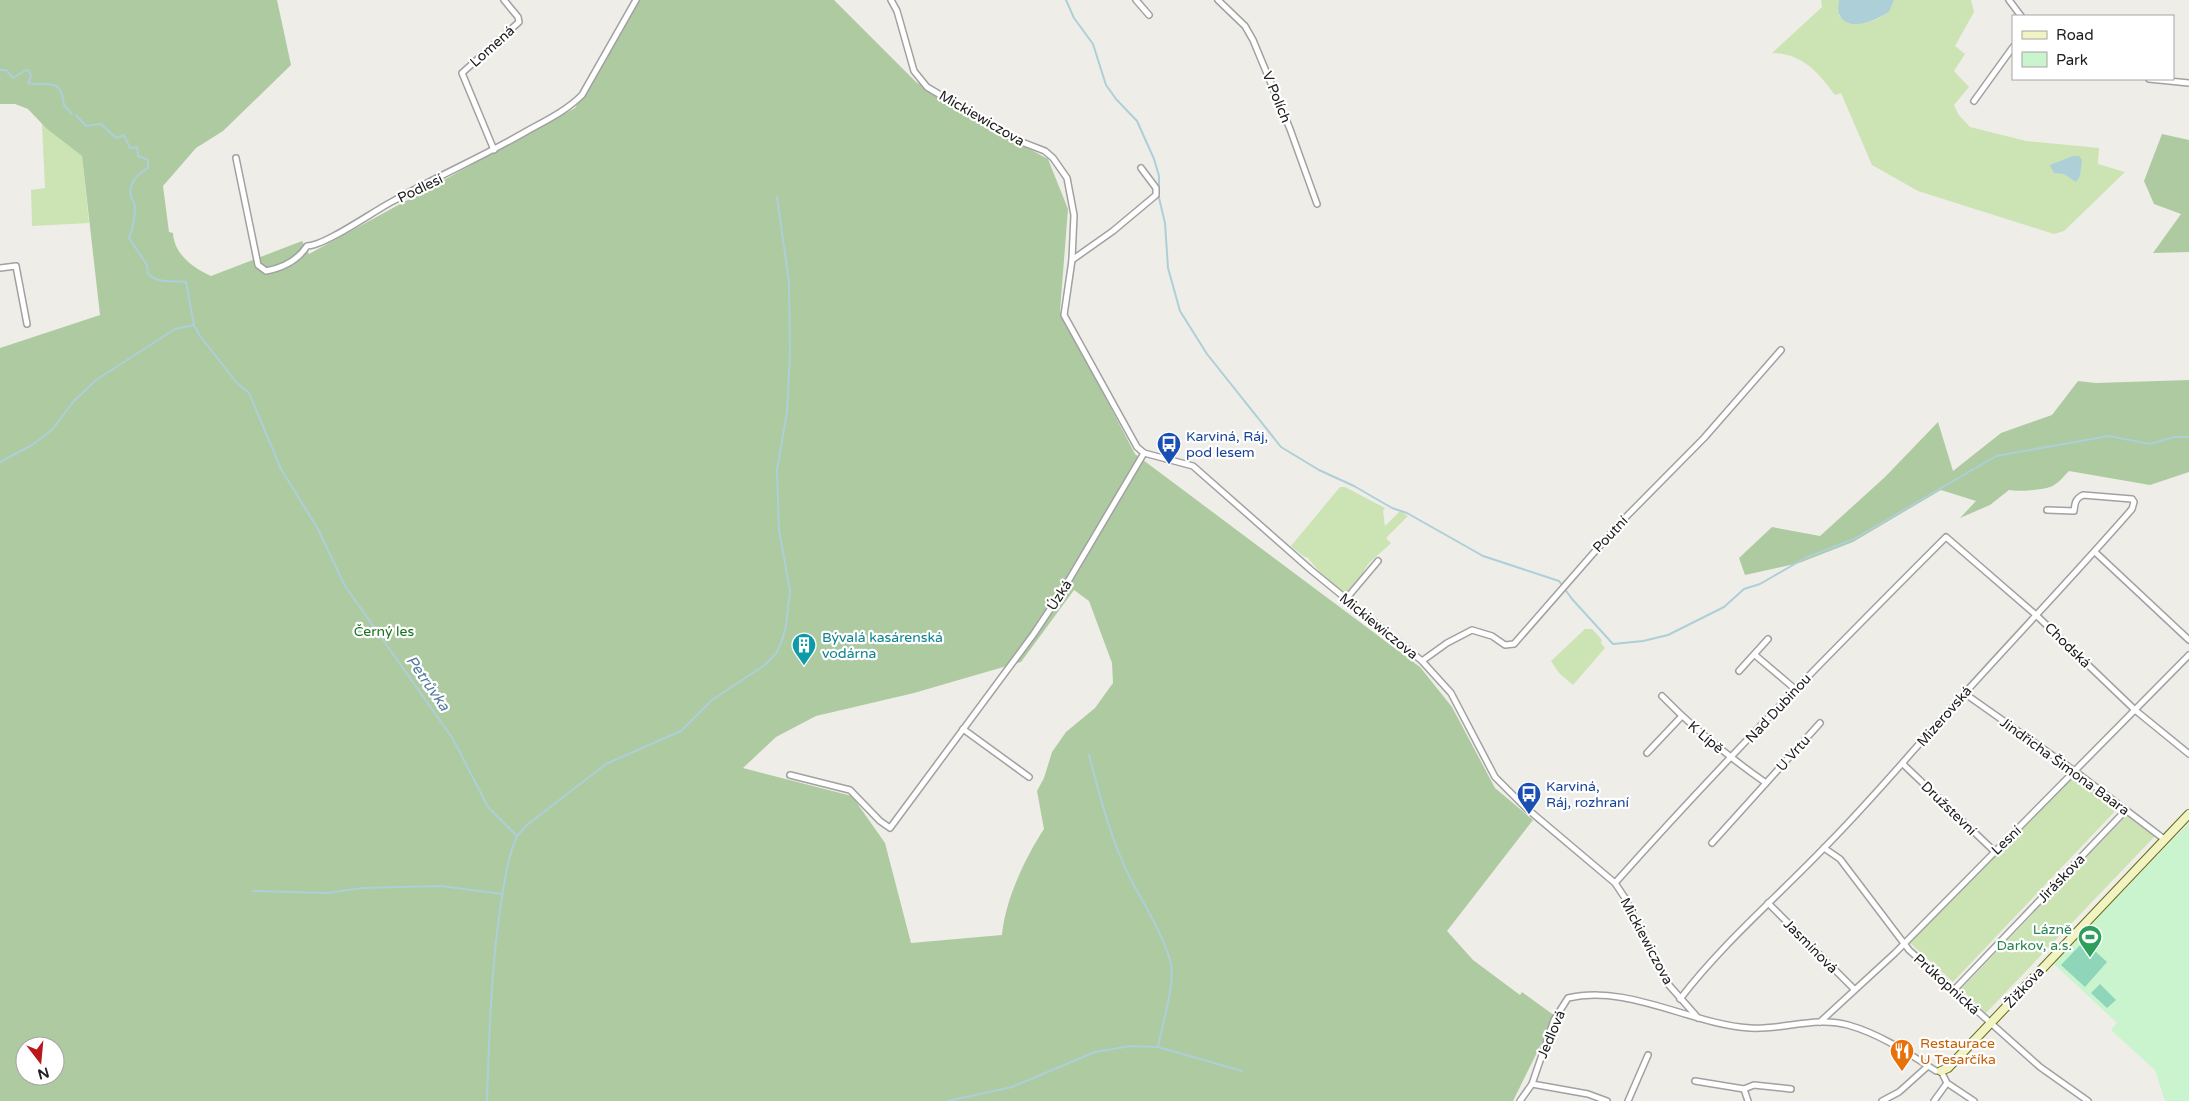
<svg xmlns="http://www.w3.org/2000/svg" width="2189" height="1101" font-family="'Varela Round',sans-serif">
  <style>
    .grass { fill: #cce3b4 }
    .forest { fill: #aecaa1; fill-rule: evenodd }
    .park { fill: #caf4cd }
    .pitch { fill: #8fd5b9 }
    .water { fill: #adcfd8 }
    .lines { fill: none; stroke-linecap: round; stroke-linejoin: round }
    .stream { stroke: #adcfd8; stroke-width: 2 }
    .street-casing { stroke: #a1a1a1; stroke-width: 8 }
    .secondary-casing { stroke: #646c12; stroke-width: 10 }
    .street { stroke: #fff; stroke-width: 5 }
    .secondary { stroke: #f1f3c2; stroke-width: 8 }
    .labels { text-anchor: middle; stroke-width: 4.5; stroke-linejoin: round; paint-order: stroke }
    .street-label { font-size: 14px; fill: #202020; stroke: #fff }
    .transit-label { font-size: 14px; fill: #164399; stroke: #fff; text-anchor: start }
    .park-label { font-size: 14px; fill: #19731e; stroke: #fff }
    .culture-label { font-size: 14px; fill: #0d838f; stroke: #fff; text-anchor: start }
    .leisure-label { font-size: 14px; fill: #27864d; stroke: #fff; text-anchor: end }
    .food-label { font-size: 14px; fill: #c56008; stroke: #fff; text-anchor: start }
    .water-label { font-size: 15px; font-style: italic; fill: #547a9e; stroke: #fff }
  </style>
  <rect width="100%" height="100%" fill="#efede8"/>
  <!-- grass -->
  <g class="grass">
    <path d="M1821,0H1839V16C1859,27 1870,24 1889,12L1894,0H1971L1974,12L1955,46L1965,54L1954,71L1969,87L1954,105L1958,114L1970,127L2026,141L2099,148L2098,164L2125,172L2064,231L2054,234L1918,191L1872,165L1841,93L1835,95C1819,73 1802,53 1772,53L1822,7Z"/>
    <polygon points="42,124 82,156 89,223 32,226 31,190 45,188"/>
    <path d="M1340,487H1345L1385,508L1383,511L1385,526L1400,511L1408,516L1386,538L1391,543C1383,552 1364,563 1363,575L1346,593H1343L1318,570L1308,558L1303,556L1291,546Z"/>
    <polygon points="1585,629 1592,629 1602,640 1601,643 1605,648 1573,685 1559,673 1551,661"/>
    <polygon points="2077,776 2118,808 1953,982 1909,942 2072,778"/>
    <polygon points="2127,815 2155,836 1986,1013 1961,989"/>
  </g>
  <!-- forest -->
  <g class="forest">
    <path d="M0,0H277L291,65L223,131L196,148L163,186L169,232L173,233C174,254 193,268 211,276L302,241L309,254L575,108L636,0H834L916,82L1011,139L1048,159L1068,209L1060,311L1135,454L1420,667L1452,707L1495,788L1533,820L1447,931L1473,960L1520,995L1522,992L1555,1016L1513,1101H0V348L100,315L82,156L46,128L28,109L15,104H0ZM1074,590L1089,601L1112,663L1113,683L1095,708L1066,732L1052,752L1044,778L1037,791L1044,829C1025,858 1005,900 1002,935L911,943L885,843L852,796L743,768L776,737L816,716L914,693L1021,662ZM25,1046H55V1076H25Z"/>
    <polygon points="2162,134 2189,140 2189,252 2153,253 2181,214 2154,204 2144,181"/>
    <path d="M2189,380V472L2150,485L2069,471C2064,476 2057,485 2050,487C2041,490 2017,492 2009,490L1990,505L1960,518L1976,501L1941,490L1853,542L1799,563L1745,575L1739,558L1772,527L1820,536L1885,477L1938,422L1953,471L2001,433L2052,415L2078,381L2096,383Z"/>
  </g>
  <!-- park -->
  <polygon class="park" points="2189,823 2189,1101 2165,1101 2155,1070 2111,1030 2117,1023 2053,963"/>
  <!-- pitch -->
  <g class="pitch">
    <polygon points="2084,941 2107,962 2085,987 2061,965"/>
    <polygon points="2100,984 2116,1000 2107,1008 2091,993"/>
  </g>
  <!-- water -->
  <g class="water">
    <path d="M1839,0H1894L1889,12C1878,19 1850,33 1840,16C1837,12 1839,5 1839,0Z"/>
    <polygon points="2073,156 2079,156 2082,160 2080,176 2076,182 2064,174 2054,173 2050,165"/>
  </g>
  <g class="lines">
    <!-- stream -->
    <g class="stream">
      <polyline points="1066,0 1074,18 1093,44 1106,85 1116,99 1137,121 1154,159 1159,176 1159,198 1165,223 1168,268 1180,311 1207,354 1281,447 1319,470 1354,486 1392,508 1407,513 1483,556 1559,581 1572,599 1613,644 1643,641 1668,635 1724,607 1744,589 1760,584 1805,558 1854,539 1996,456 2109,436 2150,444 2174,437 2189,437"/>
      <path d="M0,70H6L13,78L26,70L29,71L31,77L28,83C48,87 61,76 64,105L72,114"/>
      <path d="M76,115L86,126L101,124L116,138L124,135L130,148L137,147L138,156L148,160V168C139,173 127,184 131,196C132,200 135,203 135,207C135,218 133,228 129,238L147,265L148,274C159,284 173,280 186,282L194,325L200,336L237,383L249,393L281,469L318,529L345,586L453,739L488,807L517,836C507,858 504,886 500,910C491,973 489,1037 487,1101"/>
      <polyline points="0,462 32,445 52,430 73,402 96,380 175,329 194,325"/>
      <polyline points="518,835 527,825 606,764 681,731 712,700 765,665 777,652 782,640 786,626 790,591 779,530 777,470 787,412 790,353 789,282 777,197"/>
      <polyline points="253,891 327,893 363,888 441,886 502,894"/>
      <polyline points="1158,1047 1242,1071"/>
      <path d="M948,1101L1012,1087L1095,1052L1131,1046L1158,1047C1162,1026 1175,983 1171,964C1164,936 1144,904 1130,878C1111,840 1100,797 1089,755"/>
    </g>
    <defs>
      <g id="street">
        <polyline points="891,0 897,11 914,71 927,87 1014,139 1045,151 1053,158 1067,178 1074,215 1072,260 1064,315 1137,447 1144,453 1193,466 1311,570 1422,661 1451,693 1495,777 1525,807 1615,883 1625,898 1668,984 1698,1018"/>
        <polyline points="1136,0 1149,15"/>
        <polyline points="1218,0 1245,26 1253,40 1290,129 1317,204"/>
        <polyline points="2009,0 2021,16"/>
        <polyline points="2149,79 2189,83"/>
        <polyline points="1974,101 2013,47"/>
        <polyline points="494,150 462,73 519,22 518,17 504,0"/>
        <path d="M236,158L258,265L266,271C282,268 298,260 307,246C325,246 375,210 395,200C438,176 484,156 527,131C547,120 566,111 582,95L636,0"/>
        <polyline points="1072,260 1113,231 1156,195 1156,188 1141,168"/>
        <polyline points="0,268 16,266 27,324"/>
        <polyline points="2095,552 2189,640"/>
        <polyline points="1346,599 1378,561"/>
        <polyline points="1755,655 1795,689"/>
        <polyline points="1422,661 1447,643 1472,630 1492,636 1505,645 1514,644 1618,525 1704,438 1781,350"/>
        <polyline points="1739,671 1768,639"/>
        <polyline points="1964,693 2076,772 2164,839"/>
        <path d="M1662,696C1694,729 1729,757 1766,783"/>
        <polyline points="963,729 1029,777"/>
        <polyline points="1647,753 1681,717"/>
        <polyline points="1903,764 1994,851"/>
        <polyline points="790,775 850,790 880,821 890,828 1033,635 1063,590 1144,453"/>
        <polyline points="1712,843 1820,723"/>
        <polyline points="1824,848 1840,859 1909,950 2040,1067 2088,1101"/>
        <path d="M1615,883C1721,764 1833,650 1946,537L2036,615L2135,710L2189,754"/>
        <polyline points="1768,903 1854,989"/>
        <polyline points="1954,990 2126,810"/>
        <path d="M1680,999C1722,944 1776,898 1824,848C1873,799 1917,745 1964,694C2020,632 2077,572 2132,509L2134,502L2132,499L2083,495C2075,499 2075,503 2074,511L2047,510"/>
        <polyline points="1820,1022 1895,953 2189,655"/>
        <polyline points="1695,1081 1744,1089"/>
        <polyline points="1532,1084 1588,1094 1607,1101"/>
        <path d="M1520,1101L1532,1084L1554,1020L1568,998C1628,984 1690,1024 1750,1028C1783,1030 1816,1016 1848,1025C1880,1034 1908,1053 1936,1071H1941L1947,1083L1974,1101"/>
        <polyline points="1628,1101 1648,1055"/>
        <polyline points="1748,1101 1744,1089 1754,1085 1791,1089"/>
        <polyline points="1882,1101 1899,1092 1928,1066"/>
        <polyline points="1934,1101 1947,1083"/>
      </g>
      <polyline id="secondary" points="1941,1071 1948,1068 2189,814"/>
    </defs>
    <!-- street casing -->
    <use href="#street" class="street-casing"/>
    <!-- secondary casing -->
    <use href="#secondary" class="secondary-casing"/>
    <!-- street -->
    <use href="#street" class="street"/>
    <!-- secondary -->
    <use href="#secondary" class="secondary"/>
  </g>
  <!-- icons -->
  <defs>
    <symbol id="bus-pin" viewBox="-11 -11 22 30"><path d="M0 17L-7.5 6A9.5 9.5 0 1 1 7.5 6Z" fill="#1a4fb4" stroke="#fff"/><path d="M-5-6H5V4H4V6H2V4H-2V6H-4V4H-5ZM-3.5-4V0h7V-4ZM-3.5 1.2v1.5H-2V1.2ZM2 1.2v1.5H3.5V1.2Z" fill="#fff"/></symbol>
    <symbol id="building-pin" viewBox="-11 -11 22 30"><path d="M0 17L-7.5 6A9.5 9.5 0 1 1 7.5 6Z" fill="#0f9aa8" stroke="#fff"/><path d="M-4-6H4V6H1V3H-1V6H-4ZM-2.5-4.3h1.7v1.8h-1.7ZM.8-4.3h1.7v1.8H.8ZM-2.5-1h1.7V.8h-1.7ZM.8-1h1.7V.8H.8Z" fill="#fff"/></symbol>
    <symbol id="stadium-pin" viewBox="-11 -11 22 30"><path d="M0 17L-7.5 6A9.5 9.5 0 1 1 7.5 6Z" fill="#2e9e5b" stroke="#fff"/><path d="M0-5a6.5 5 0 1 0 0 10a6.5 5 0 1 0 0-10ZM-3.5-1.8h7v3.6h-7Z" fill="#fff"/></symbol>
    <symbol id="restaurant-pin" viewBox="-11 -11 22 30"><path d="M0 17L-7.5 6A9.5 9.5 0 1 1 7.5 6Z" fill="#e8710a" stroke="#fff"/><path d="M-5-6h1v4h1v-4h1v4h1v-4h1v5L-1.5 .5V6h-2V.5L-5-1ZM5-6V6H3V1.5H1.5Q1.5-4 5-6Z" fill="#fff"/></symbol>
  </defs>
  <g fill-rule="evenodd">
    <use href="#bus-pin" x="1155" y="430" width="28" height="38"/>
    <use href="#building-pin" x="790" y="631" width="28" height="38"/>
    <use href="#bus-pin" x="1515" y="780" width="28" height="38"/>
    <use href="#stadium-pin" x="2076" y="923" width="28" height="38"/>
    <use href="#restaurant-pin" x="1888" y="1037" width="28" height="38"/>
  </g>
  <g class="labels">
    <!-- street labels -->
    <g class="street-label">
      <text transform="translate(492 46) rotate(-42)" y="5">Lomená</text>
      <text transform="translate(1277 97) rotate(68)" y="5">V Polích</text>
      <text transform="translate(982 118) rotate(30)" y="5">Mickiewiczova</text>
      <text transform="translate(420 188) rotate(-26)" y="5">Podlesí</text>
      <text transform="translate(1610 534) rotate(-47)" y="5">Poutní</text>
      <text transform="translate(1059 595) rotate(-57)" y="5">Úzká</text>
      <text transform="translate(1379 626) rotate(39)" y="5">Mickiewiczova</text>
      <text transform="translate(2068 645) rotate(44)" y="5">Chodská</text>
      <text transform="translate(1778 708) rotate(-47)" y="5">Nad Dubinou</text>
      <text transform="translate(1944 716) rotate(-49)" y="5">Mizerovská</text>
      <text transform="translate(1706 737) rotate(40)" y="5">K Lípě</text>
      <text transform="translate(1793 753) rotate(-48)" y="5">U Vrtu</text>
      <text transform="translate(2065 766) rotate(36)" y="5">Jindřicha Šimona Baara</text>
      <text transform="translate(1949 808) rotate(44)" y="5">Družstevní</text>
      <text transform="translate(2006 840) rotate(-44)" y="5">Lesní</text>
      <text transform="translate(2061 878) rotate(-46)" y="5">Jiráskova</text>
      <text transform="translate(1647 941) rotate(62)" y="5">Mickiewiczova</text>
      <text transform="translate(1811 946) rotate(45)" y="5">Jasmínová</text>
      <text transform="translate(1947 984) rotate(42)" y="5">Průkopnická</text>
      <text transform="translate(2024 987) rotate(-47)" y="5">Žižkova</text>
      <text transform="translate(1551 1034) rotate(-67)" y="5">Jedlová</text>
    </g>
    <!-- transit labels -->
    <g class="transit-label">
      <text x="1186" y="441">Karviná, Ráj,<tspan x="1186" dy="16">pod lesem</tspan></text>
      <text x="1546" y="791">Karviná,<tspan x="1546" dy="16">Ráj, rozhraní</tspan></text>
    </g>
    <!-- park labels -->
    <g class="park-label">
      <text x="384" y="636">Černý les</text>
    </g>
    <!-- culture labels -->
    <g class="culture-label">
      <text x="822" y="642">Bývalá kasárenská<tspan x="822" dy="16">vodárna</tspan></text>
    </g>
    <!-- leisure labels -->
    <g class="leisure-label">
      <text x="2072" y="934">Lázně<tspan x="2072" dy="16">Darkov, a.s.</tspan></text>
    </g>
    <!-- food labels -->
    <g class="food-label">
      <text x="1920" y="1048">Restaurace<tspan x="1920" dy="16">U Tesarčíka</tspan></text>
    </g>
    <!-- water labels -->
    <g class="water-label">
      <text transform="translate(428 683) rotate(55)" y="5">Petrůvka</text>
    </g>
  </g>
  <!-- legend -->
  <rect x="2012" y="15" width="162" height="65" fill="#ffffff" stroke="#a6a6a6"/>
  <rect x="2022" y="31" width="25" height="8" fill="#f1f3c2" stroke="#a6a6a6"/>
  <text x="2056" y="40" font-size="15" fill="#202020">Road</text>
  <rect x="2022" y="52" width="25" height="15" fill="#caf4cd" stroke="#a6a6a6"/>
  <text x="2056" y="65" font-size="15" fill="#202020">Park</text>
  <!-- north arrow -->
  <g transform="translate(40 1061) rotate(164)"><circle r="24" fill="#ffffff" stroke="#a6a6a6"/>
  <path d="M0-4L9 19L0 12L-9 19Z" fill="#b9171a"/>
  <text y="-8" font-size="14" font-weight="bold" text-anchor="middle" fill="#202020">N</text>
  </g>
</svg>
